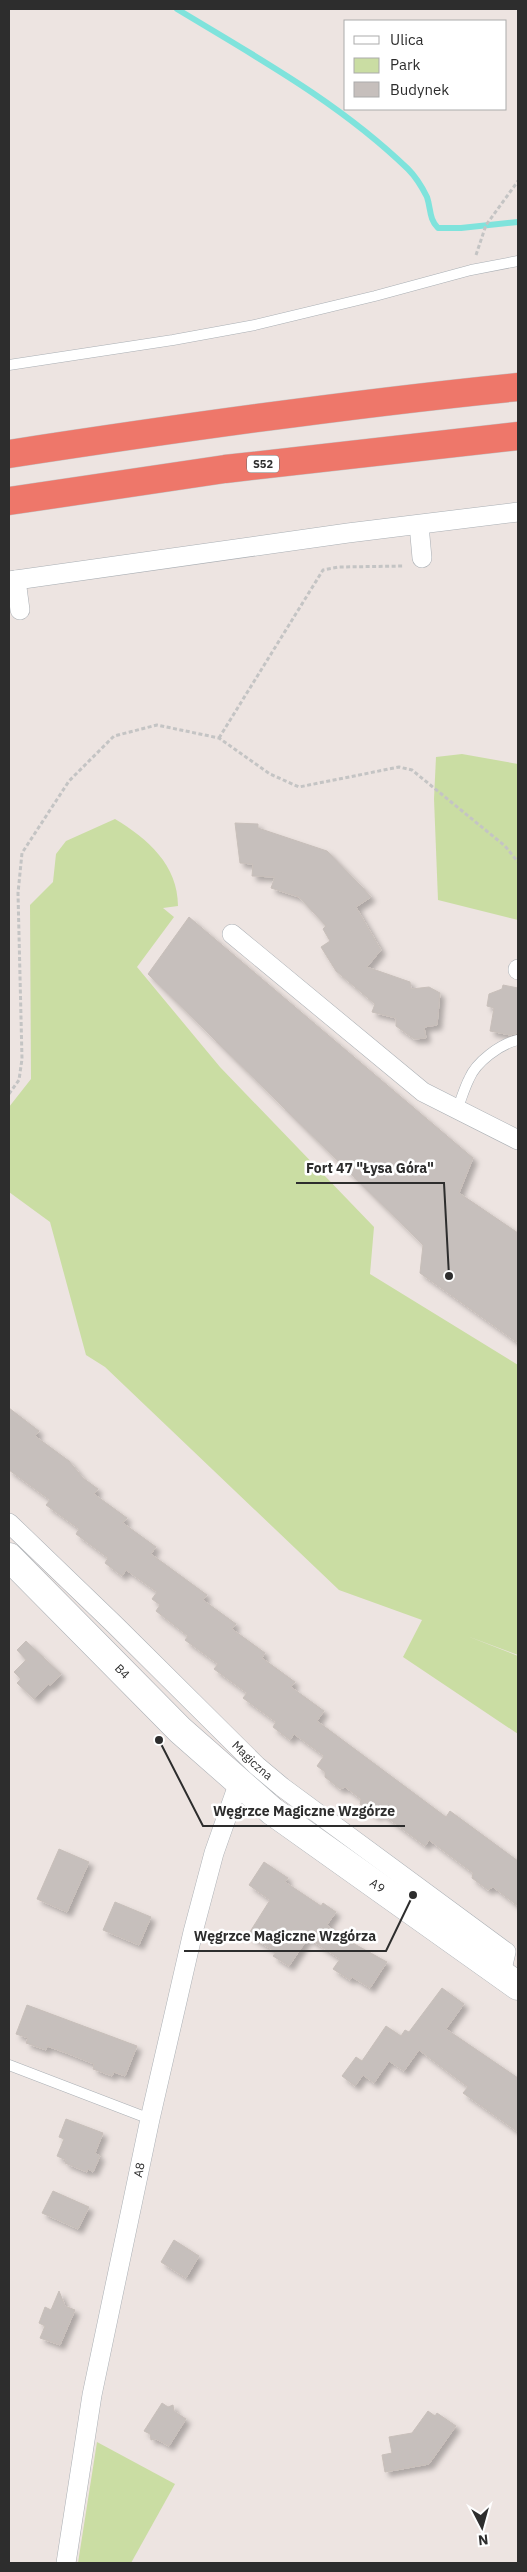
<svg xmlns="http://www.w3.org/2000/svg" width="527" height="2572" font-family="'IBM Plex Sans',sans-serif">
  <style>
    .green { fill: #cadda3 }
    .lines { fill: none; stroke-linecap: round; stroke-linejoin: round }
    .stream { stroke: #7fe3dc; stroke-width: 6 }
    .building { fill: #c6bfbc; stroke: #c8bfba; filter: url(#shadow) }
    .lane-casing { stroke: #aaafb4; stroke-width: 11 }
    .street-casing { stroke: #aaafb4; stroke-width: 20 }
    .secondary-casing { stroke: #aaafb4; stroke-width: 29 }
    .highway-casing { stroke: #c4c4c4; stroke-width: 29 }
    .path { stroke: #c4c4c4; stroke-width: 3; stroke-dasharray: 4 2.5; stroke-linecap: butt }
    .lane { stroke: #fff; stroke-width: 10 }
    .street { stroke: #fff; stroke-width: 19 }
    .secondary { stroke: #fff; stroke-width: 28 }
    .highway { stroke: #ee776a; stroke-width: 28 }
    .labels { text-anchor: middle; stroke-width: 5; stroke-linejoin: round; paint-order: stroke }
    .shield { fill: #fff; stroke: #6c6c6c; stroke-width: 1 }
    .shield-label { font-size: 11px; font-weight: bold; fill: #2d2d2d }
    .street-label { font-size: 12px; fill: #2d2d2d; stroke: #fff }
    .leader { fill: none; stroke: #2d2d2d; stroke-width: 2 }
    .callout-dot { fill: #2d2d2d; stroke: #fff; stroke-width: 2 }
    .callout-label { font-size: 14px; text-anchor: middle; font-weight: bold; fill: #2d2d2d; stroke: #fff; stroke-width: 5; stroke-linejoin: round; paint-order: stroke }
  </style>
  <defs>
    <filter id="shadow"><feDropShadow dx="4.5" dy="4.5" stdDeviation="2.5" flood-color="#0004"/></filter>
  </defs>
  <rect width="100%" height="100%" fill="#ede4e1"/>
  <!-- green -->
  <g class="green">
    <polygon points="462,754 518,764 518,920 438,900 434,799 436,757"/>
    <path d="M115,819C148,839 178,865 178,906L163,908L174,917L137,967L220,1067L374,1227L370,1274L518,1365V1655L467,1636L518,1656V1734L403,1657L422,1620L339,1590L105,1367L86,1355L50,1222L9,1192V1107L31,1079L30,905L53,882L56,854L66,841Z"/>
    <polygon points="97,2442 175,2484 131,2563 78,2563"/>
  </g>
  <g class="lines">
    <!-- stream -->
    <path class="stream" d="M177,9C258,58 340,103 408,169C416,177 422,187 427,197C431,209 429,219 438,228H461L518,222"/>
  </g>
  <!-- building -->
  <g class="building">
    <polygon points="235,823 258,824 258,828 327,851 363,888 371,897 356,907 381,950 367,967 410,982 411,989 429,987 440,993 437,1025 424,1027 426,1038 414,1039 396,1026 396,1018 372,1012 375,1004 336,971 321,947 330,941 323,929 326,926 299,897 271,888 275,877 252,876 253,864 240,863"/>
    <polygon points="189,917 473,1158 459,1193 518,1233 518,1343 420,1273 423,1245 148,974"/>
    <polygon points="503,985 518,988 518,1033 510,1035 490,1031 494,1008 487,1006 489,994 502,989"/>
    <polygon points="9,1408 39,1431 35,1436 69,1461 83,1478 98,1489 94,1494 127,1518 123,1523 156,1547 151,1554 207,1595 203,1600 236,1624 232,1629 265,1653 262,1658 295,1682 291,1687 324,1711 317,1721 446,1817 450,1811 518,1861 518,1906 493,1887 488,1890 472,1878 473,1873 429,1840 425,1846 381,1813 376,1816 360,1804 361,1799 345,1787 340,1789 325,1777 325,1772 317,1766 324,1756 294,1734 290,1740 273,1727 276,1722 243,1698 247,1693 214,1669 218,1664 185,1640 188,1636 156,1611 160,1605 152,1599 157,1592 126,1570 122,1576 105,1563 108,1558 76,1534 79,1529 46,1505 50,1500 9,1470"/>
    <polygon points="26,1641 61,1674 50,1686 48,1684 34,1699 17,1683 21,1679 14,1672 26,1660 28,1662 17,1650"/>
    <polygon points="59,1849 89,1862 67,1912 37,1899"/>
    <polygon points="264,1862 288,1878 285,1882 321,1906 323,1903 336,1912 327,1925 340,1936 387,1962 370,1988 352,1977 350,1980 333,1969 340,1959 308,1938 289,1966 273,1956 276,1952 248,1935 270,1900 249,1885"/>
    <polygon points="115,1902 151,1917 139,1945 103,1930"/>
    <polygon points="442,1988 464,2004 446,2029 518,2078 518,2132 463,2093 468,2087 419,2050 404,2071 389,2061 374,2083 363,2075 355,2086 342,2076 356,2057 362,2061 386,2026 401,2036 405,2030 409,2032"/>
    <polygon points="27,2005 137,2046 125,2076 114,2072 112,2076 93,2069 94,2064 69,2054 47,2046 46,2050 26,2043 28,2038 16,2034"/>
    <polygon points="66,2119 103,2133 95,2153 100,2156 93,2172 88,2169 87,2172 65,2163 66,2160 57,2156 64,2139 59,2137"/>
    <polygon points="53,2191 89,2207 78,2229 42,2213"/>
    <polygon points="174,2240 199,2256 186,2278 161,2262"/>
    <polygon points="59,2291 65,2306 75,2310 60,2345 40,2338 45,2326 39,2323 45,2307 51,2310"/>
    <polygon points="162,2403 168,2407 173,2405 174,2411 186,2419 169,2446 156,2439 151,2440 150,2434 144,2431"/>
    <polygon points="428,2411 435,2416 437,2413 456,2426 429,2464 385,2472 382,2455 392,2453 389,2437 412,2433"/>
  </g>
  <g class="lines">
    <defs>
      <g id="lane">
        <polyline points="9,365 173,340 255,325 375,296 471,270 518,261"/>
        <path d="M457,1110C461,1100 464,1089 469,1079C476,1062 500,1044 518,1040"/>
        <polyline points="9,2065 150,2119"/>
      </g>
      <g id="street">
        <polyline points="419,525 422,558"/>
        <polyline points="16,580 20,610"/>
        <polyline points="9,581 348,533 518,512"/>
        <polyline points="232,934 423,1092 518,1140"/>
        <polyline points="518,970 518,969"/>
        <path id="s1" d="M9,1523L115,1625L257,1766L282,1787L506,1952L501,1974"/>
        <path id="s2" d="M66,2563L92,2395L150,2119L193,1932L214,1853L239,1782"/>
      </g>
      <g id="secondary">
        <path id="s3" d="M9,1557L180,1730L272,1811L518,1986"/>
      </g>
      <g id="highway">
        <path d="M9,454C178,428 348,404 518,387"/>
        <polyline points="9,501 225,469 518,436"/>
      </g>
    </defs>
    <!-- lane casing -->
    <use href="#lane" class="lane-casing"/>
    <!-- street casing -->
    <use href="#street" class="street-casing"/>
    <!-- secondary casing -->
    <use href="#secondary" class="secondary-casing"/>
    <!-- highway casing -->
    <use href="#highway" class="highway-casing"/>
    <!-- path -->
    <g class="path">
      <polyline points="476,255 486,225 518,181"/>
      <polyline points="219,738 323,570 339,567 404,566"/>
      <polyline points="9,1094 19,1080 22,1059 18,893 22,853 69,781 114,736 157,725 219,738 270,774 299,787 399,767 412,770 505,846 518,862"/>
    </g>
    <!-- lane -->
    <use href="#lane" class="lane"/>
    <!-- street -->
    <use href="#street" class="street"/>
    <!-- secondary -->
    <use href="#secondary" class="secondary"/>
    <!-- highway -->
    <use href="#highway" class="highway"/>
  </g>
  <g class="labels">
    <!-- shield labels -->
    <rect class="shield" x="247" y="455.5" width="32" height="17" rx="4"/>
    <g class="shield-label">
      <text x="263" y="468">S52</text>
    </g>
    <!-- street labels -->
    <g class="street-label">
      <text dy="4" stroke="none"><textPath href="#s3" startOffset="161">B4</textPath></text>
      <text dy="4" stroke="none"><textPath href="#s1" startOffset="340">Magiczna</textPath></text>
      <text dy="4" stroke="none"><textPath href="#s3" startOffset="495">A9</textPath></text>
      <text dy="4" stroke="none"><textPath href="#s2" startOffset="400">A8</textPath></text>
    </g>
  </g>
  <!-- callouts -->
  <path class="leader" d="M449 1276L444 1183H296M159 1740L203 1826H405M413 1895L386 1951H184"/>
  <g class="callout-dot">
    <circle cx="449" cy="1276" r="5"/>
    <circle cx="159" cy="1740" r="5"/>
    <circle cx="413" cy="1895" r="5"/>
  </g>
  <g class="callout-label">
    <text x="370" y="1173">Fort 47 "Łysa Góra"</text>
    <text x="304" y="1816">Węgrzce Magiczne Wzgórze</text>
    <text x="285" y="1941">Węgrzce Magiczne Wzgórza</text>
  </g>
  <!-- border -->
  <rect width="527" height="2572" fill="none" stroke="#2d2d2d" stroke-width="20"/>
  <!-- legend -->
  <rect x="344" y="20" width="162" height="90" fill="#ffffff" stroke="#ababab"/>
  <rect x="354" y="36" width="25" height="8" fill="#ffffff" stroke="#ababab"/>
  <text x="390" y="45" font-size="15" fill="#2d2d2d">Ulica</text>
  <rect x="354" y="58" width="25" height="15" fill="#cadda3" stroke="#ababab"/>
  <text x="390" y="70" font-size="15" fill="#2d2d2d">Park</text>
  <rect x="354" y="82" width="25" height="15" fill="#c6bfbc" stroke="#ababab"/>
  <text x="390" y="95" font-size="15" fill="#2d2d2d">Budynek</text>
  <!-- north arrow -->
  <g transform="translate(482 2527) rotate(174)" stroke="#ffffff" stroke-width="4" paint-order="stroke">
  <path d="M0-4L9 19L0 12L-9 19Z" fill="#2d2d2d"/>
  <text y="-8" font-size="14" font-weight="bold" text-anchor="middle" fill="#2d2d2d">N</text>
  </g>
</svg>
